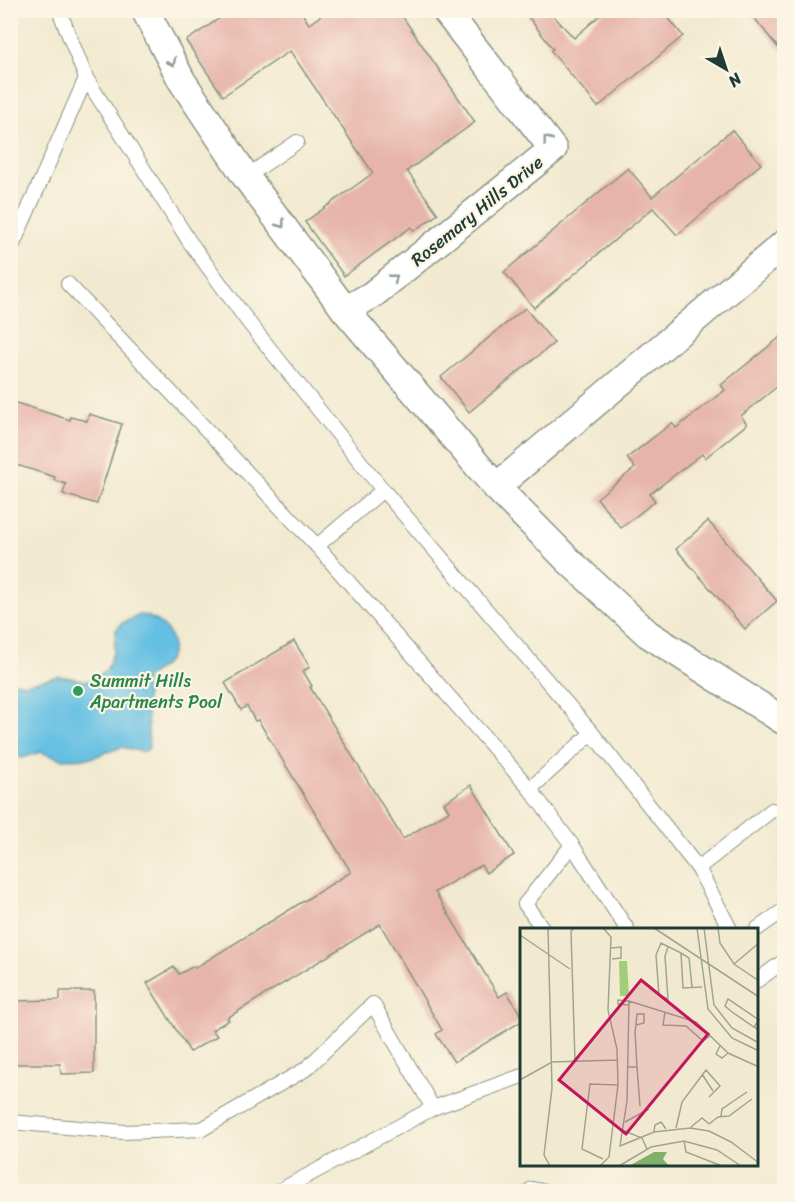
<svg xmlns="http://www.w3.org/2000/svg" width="795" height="1202" font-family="Sriracha,sans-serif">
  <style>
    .water { fill: #65c0e3; stroke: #427e8c; stroke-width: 1.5 }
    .building { fill: #e6b4a9 }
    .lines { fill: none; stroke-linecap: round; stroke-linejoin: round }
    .lane-casing { stroke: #889482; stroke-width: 16 }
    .street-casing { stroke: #889482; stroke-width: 30 }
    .lane { stroke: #fff; stroke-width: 14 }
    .street { stroke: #fff; stroke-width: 27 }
    .oneway { stroke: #8f9e9a }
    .leisure-dot { fill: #2e9e5b; stroke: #fcf5e5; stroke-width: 2 }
    .labels { text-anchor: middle; stroke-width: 4.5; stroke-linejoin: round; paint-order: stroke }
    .street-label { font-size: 18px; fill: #1f3d34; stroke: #fcf5e5 }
    .leisure-label { font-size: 18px; fill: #27864d; stroke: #fcf5e5; text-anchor: start }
    .inset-road { fill: none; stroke: #9ea592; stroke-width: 1.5 }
    .view { fill: #c2185b; fill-opacity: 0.15; stroke: #c2185b; stroke-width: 3 }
    .inset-edge { fill: none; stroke: #1f3d34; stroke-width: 3 }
  </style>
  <rect width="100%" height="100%" fill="#fcf5e5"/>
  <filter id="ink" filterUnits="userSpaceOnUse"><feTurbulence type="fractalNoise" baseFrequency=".0167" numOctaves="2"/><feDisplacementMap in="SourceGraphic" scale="12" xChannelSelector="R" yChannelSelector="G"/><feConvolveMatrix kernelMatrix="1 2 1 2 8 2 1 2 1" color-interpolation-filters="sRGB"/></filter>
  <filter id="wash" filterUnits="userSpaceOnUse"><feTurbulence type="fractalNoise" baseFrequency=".008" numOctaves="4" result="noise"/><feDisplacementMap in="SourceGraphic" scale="24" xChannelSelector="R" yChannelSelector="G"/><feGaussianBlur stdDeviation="1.35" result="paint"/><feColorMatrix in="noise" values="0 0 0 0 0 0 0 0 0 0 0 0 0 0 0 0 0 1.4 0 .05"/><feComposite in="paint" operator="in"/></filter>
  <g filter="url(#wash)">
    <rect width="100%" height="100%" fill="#f2ead0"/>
    <!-- water -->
    <path class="water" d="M140,615C163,618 184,642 165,664C160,669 151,674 145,678L149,748L143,752L122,747L91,758L62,759L40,752L22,758L13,754L11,685L14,682L26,684L59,676L88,681L95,678L107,669L114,651L116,630L122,623Z"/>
    <g id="blocks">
      <!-- building -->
      <g class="building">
        <polygon points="232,10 300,10 309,24 329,10 398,10 475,122 407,171 438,214 414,231 411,227 344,276 305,222 373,173 290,51 223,96 186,41"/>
        <polygon points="523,10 548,10 574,38 606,10 662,10 683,36 598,107 551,51 553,49"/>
        <polygon points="748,10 784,10 784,55"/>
        <polygon points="732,130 761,164 677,235 653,208 534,308 504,272 628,168 652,197"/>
        <polygon points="525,308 554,343 469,412 441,377"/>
        <polygon points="784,334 784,381 741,416 747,424 705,458 702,454 650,494 655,501 621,528 597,498 635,468 627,458 672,423 676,428 725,390 721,385"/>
        <polygon points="10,401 70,420 70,417 87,421 89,414 122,424 97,504 63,494 66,484 54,480 55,477 10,463"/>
        <polygon points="708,521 777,601 745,629 676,549"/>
        <polygon points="294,641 310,667 303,671 312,686 310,687 403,839 449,811 444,803 471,785 514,855 486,873 481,865 435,892 499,997 507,992 522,1017 522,1021 454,1062 436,1034 442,1030 380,924 227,1018 229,1020 212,1030 217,1036 190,1052 147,983 174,967 179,974 194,966 195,968 351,872 258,720 255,721 247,706 241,710 225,683"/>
        <polygon points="60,991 94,991 94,1073 61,1074 60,1064 10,1064 10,1001 60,1000"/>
      </g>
    </g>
  </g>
  <g filter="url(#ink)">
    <use href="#blocks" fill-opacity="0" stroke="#889482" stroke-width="1.5"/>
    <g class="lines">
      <defs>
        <g id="lane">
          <polyline points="59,10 86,78 189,241 249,323 383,490 592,733 698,868 730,929"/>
          <polyline points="246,177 297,142"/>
          <polyline points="10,251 86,78"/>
          <polyline points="68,284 317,546"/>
          <polyline points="383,490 317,546 530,789 572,845 627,929"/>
          <polyline points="530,789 592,733"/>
          <polyline points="698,868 772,810"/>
          <polyline points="543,929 525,904 572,845"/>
          <polyline points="757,929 784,910"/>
          <polyline points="758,980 784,961"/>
          <polyline points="10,1122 124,1132 202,1129 306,1069 373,1004 433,1108"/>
          <polyline points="277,1192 433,1108 522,1076"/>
          <polyline points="529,1192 532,1189 547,1192"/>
        </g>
        <g id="street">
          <polyline points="145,10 182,81 246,177 345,310 496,487 569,561 648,634 784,721"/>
          <polyline points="345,310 372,295 553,149 445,10"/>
          <polyline points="496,487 784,244"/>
        </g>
      </defs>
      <!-- lane casing -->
      <use href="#lane" class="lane-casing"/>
      <!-- street casing -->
      <use href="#street" class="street-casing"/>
      <!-- lane -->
      <use href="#lane" class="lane"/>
      <!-- street -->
      <use href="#street" class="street"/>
    </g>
    <!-- one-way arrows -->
    <defs><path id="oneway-chevron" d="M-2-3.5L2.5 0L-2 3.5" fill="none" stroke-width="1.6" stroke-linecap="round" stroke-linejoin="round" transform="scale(1.5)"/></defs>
    <g class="oneway">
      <use href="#oneway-chevron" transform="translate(172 62) rotate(62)"/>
      <use href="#oneway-chevron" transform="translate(547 140) rotate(-127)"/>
      <use href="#oneway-chevron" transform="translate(281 224) rotate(53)"/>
      <use href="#oneway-chevron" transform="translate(394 278) rotate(-39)"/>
    </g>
  </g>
  <!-- markers -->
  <circle class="leisure-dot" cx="78" cy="691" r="6"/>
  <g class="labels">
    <!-- street labels -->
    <g class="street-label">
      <text transform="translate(477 211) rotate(-39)" y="6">Rosemary Hills Drive</text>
    </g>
    <!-- leisure labels -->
    <g class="leisure-label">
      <text x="90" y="687">Summit Hills<tspan x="90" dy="21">Apartments Pool</tspan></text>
    </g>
  </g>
  <!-- overview -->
  <g transform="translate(520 928)">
    <rect width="238" height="238" fill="#f2ead0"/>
    <path d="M99,33H107L109,68H100Z" fill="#a2ce7b"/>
    <path d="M134,224H147L143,231L149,238H109Z" fill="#81b16b"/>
    <path class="inset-road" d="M28,0L32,160L24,227L30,238M134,0L239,69M177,0L188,81L212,110L239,123M184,0L194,77L212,100L239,115M198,0L200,15L214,36L239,53M0,7L50,41M148,19L145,28L148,71L139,67L136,27L141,15L161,25L169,30L172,59M91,20L101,19V30L92,31M161,25L163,60L182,59M214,36L239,15M108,77L98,76V72L109,73M145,84L143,97L166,98L183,113L190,108M234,99L239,92L208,71L205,78L212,84L234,99L239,102M200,118L196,126L202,130L208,125M55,133L51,3L55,0M107,139H117L115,104L116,97L117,86H124V95L116,97M117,139L120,178M239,139L208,125L176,94L109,73L107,173L100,218L134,204L170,200L189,203L211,214L239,235M182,146L193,163M0,152L32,134L98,132M201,188L202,181L227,164M105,194L129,181M189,196L198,189L209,188L232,171M171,199L182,190L189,196M156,200L162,174L186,142L200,158L189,169M102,202L122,210L127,221M134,204L135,197L141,194L146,201M164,213L166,224L202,238M83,231L62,221L70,156L98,157M80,238L89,229L98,157L97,121L88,82L91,9L83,0M99,238L131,219L164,213L197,222L221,238"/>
    <path class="view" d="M121,52L188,106L106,206L39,152Z"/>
    <rect width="238" height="238" class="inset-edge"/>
  </g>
  <!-- margin -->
  <rect width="795" height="1202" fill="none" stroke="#fcf5e5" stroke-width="36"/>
  <!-- north arrow -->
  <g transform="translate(726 69) rotate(141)" stroke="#fcf5e5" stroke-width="4.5" paint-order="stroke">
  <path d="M0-4.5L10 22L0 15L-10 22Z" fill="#1f3d34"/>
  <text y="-9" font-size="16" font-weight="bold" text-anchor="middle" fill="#1f3d34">N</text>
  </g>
</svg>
